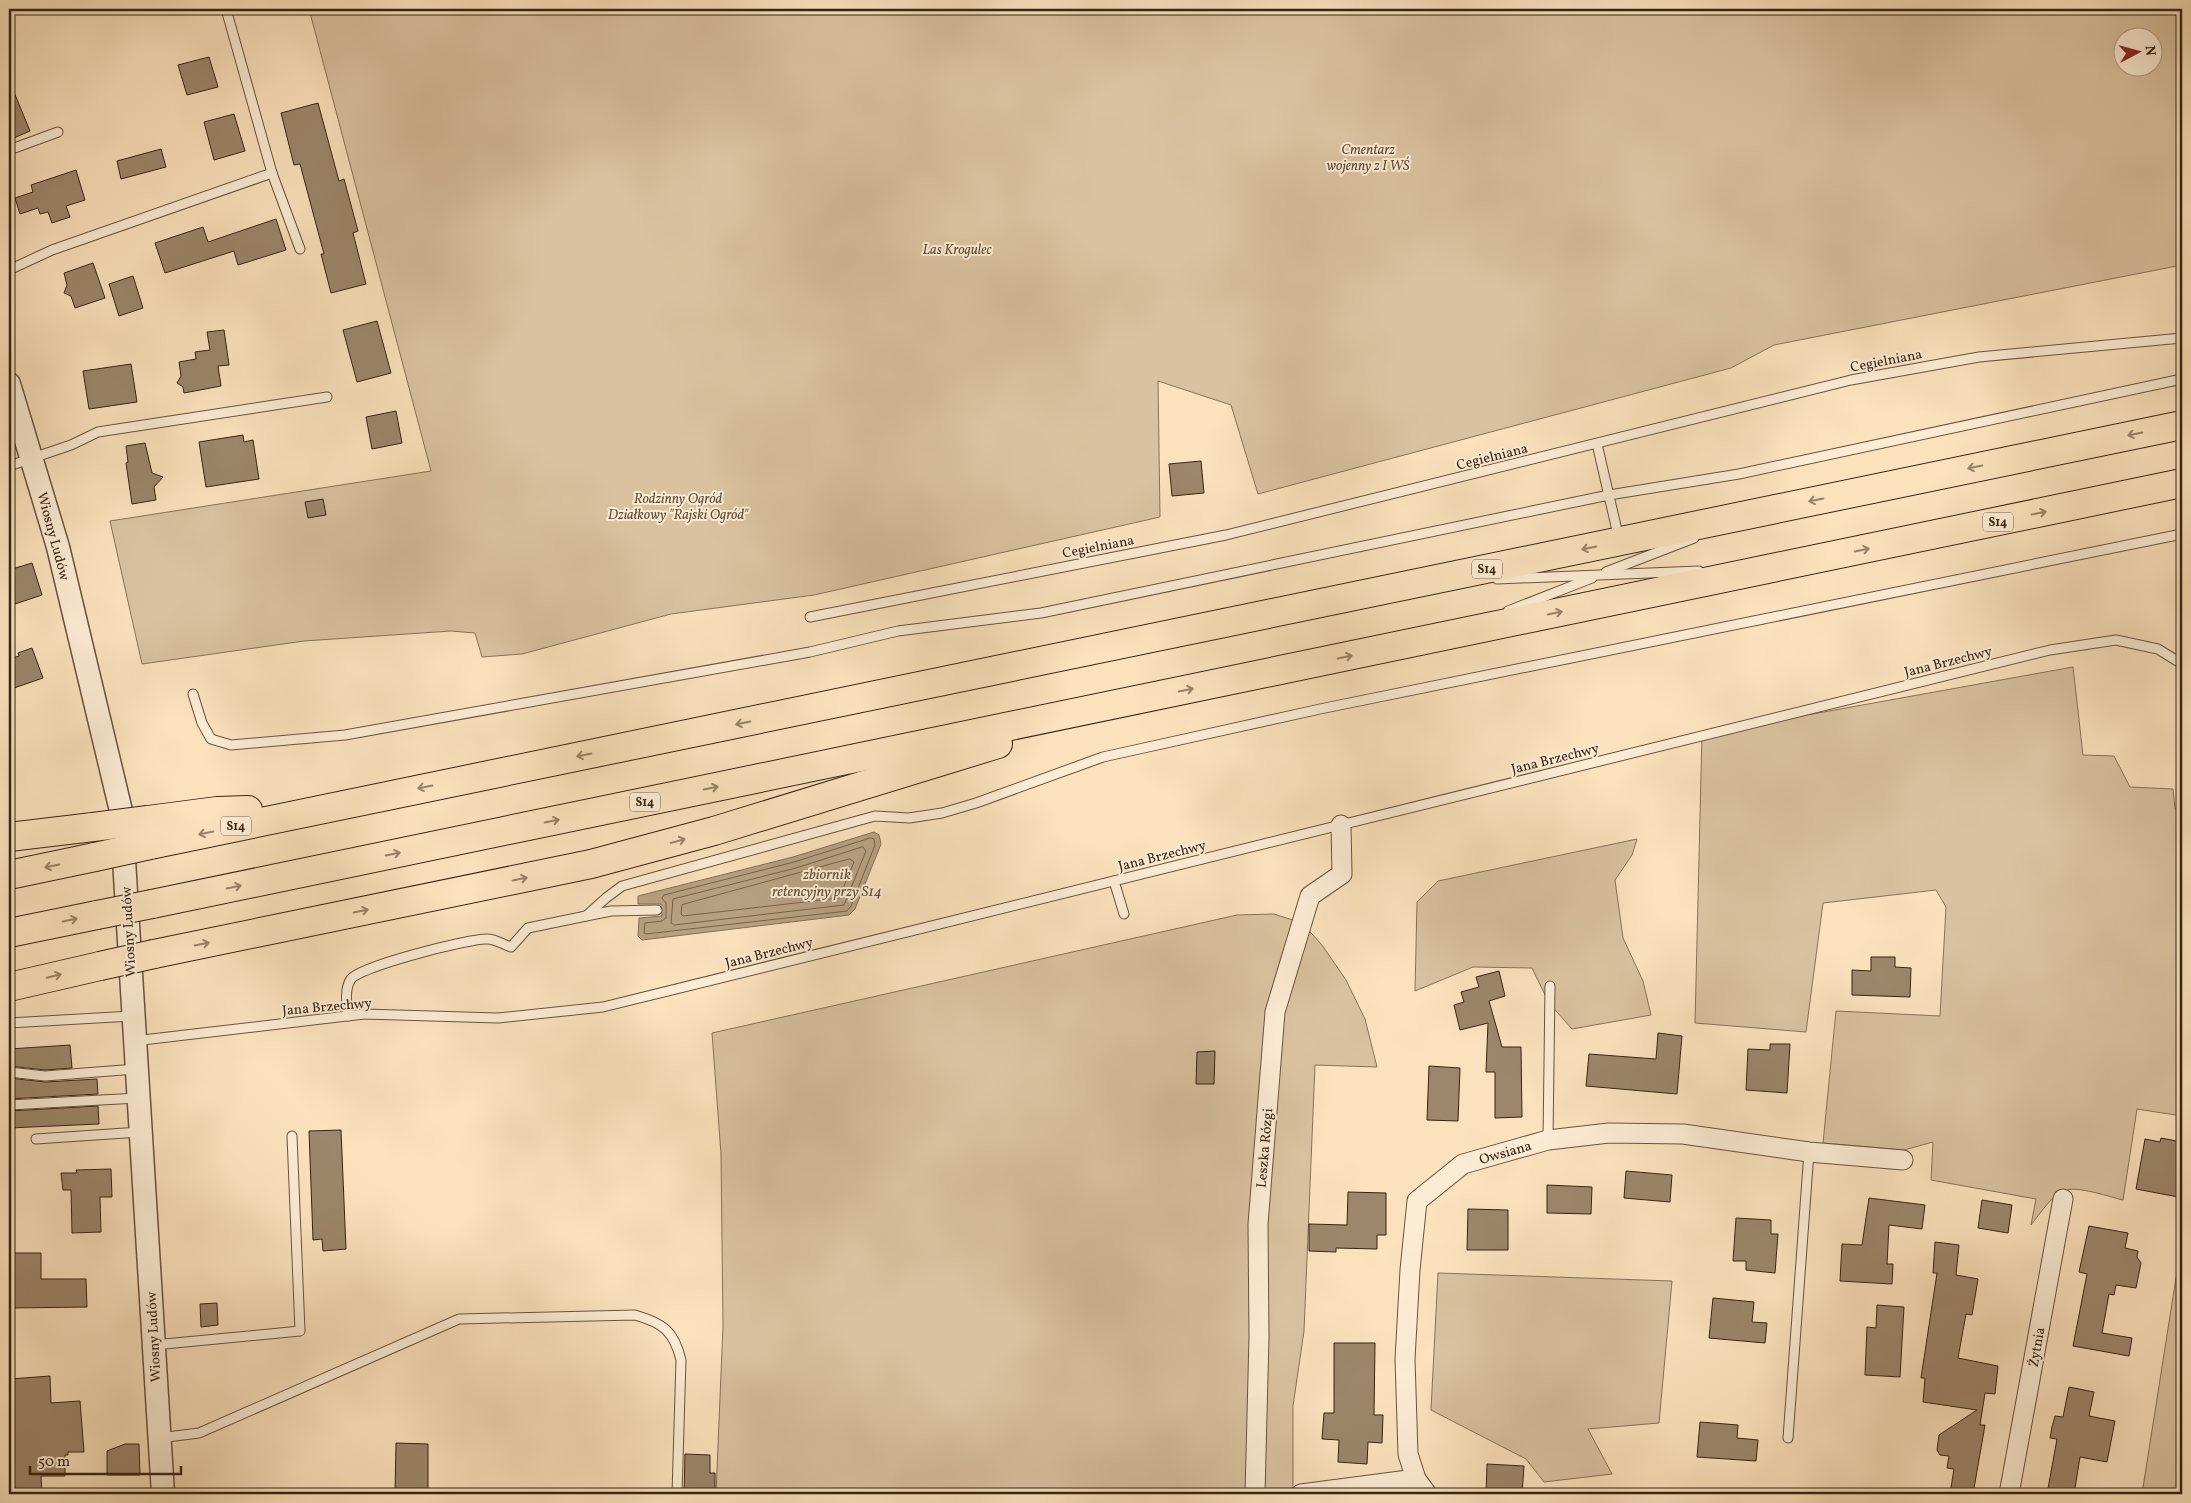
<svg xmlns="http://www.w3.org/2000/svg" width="2191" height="1503" font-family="Vollkorn,serif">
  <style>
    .green { fill: #dac2a0; stroke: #88725a; fill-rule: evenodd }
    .water { fill: #b8a183; stroke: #846f56 }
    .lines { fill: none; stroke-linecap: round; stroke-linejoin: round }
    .shore { stroke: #78624b; stroke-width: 1 }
    .building { fill: #9d866b; stroke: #372313 }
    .service-casing { stroke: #68533e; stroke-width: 11 }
    .minor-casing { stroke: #68533e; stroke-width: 21 }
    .tertiary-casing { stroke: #68533e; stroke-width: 25 }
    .motorway-casing { stroke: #372313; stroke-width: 30 }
    .service { stroke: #fcecd4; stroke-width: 9 }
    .minor { stroke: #fcecd4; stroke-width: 19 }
    .tertiary { stroke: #fcecd4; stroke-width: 22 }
    .motorway { stroke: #fbe2bd; stroke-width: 28 }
    .motorway-bridge-casing { stroke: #372313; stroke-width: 30; stroke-linecap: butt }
    .motorway-bridge { stroke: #fbe2bd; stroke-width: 28 }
    .oneway { stroke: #998268 }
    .labels { text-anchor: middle; stroke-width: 4; stroke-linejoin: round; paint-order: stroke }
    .shield { fill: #fcecd4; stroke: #725f4d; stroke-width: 1 }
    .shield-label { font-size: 12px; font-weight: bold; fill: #372313 }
    .park-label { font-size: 14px; font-style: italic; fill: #604b36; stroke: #fcecd4 }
    .street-label { font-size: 14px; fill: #372313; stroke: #fcecd4 }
    .water-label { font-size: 15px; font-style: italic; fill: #644f3a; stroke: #fcecd4 }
  </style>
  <rect width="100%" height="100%" fill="#fbe2bd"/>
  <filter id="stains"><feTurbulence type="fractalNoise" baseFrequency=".004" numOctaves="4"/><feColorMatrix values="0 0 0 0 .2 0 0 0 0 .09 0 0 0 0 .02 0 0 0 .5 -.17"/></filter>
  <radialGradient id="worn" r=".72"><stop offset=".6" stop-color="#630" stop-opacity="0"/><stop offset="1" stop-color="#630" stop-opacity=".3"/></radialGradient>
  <!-- green -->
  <g class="green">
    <path d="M309,9H2182V265L1774,345L1731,368L1258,494L1231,405L1158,381L1160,517L814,595L671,614L522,654L482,657L475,633L451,631L304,641L142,664L110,521L431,471ZM2124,38H2154V68H2124Z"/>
    <path d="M2073,667L2083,755L2114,756L2130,787L2173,789L2175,809L2182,813V1116L2137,1109L2123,1200C2110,1197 2078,1186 2066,1190C2052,1194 2040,1214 2031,1225L2036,1199L1931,1180L1933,1142L1904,1150L1823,1143L1836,1011L1940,1016L1946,907L1936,890L1823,903L1806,1032L1695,1023L1702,734Z"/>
    <polygon points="1637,839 1632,855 1615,880 1623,938 1643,981 1651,1015 1572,1029 1549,1003 1532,968 1473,967 1415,991 1417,902 1438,881"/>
    <polygon points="1274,914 1302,923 1322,945 1346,980 1365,1019 1377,1067 1315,1065 1304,1331 1293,1406 1293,1494 716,1494 723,1326 721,1154 712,1033 1237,915"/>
    <polygon points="2182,1240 2182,1494 2142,1494"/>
    <polygon points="1438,1273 1672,1281 1659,1423 1588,1429 1612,1474 1544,1482 1526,1459 1431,1410"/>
  </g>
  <!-- water -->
  <polygon class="water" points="874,832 879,835 881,844 855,909 849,915 642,940 638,936 639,918 662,916 661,904 638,904 638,896 793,857"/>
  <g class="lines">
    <!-- shore -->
    <g class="shore">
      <polygon points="871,838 874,839 875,845 851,906 847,911 646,934 644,933 645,923 662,921 666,918 666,903 662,898 664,895 794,862"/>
      <polygon points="863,847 866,851 844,905 674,925 671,923 673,899 796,868"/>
      <polygon points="850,859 854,862 839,898 683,916 681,914 682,905"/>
    </g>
  </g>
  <!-- building -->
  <g class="building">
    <polygon points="209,57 218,87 187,95 178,65"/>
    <polygon points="9,80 30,131 9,140"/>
    <polygon points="318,103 339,181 344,179 358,231 353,233 366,284 331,293 321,254 324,254 300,164 294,165 281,113"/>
    <polygon points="234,114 245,151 214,160 204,122"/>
    <polygon points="161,149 166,167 121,179 117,161"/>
    <polygon points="76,170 85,200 66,206 70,217 52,223 48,212 40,214 38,208 20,214 15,198 33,192 31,185"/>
    <polygon points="276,219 286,250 238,265 234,251 165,273 155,243 203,227 208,242"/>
    <polygon points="93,263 105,298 75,308 71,296 64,293 67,285 64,273"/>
    <polygon points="133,276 143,308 119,316 109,284"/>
    <polygon points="377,321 391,373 357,382 343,330"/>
    <polygon points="224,330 229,365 218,366 221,386 184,393 183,387 177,383 181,376 179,362 196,359 195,352 210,350 207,332"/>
    <polygon points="131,364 137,402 89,409 83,371"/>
    <polygon points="396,411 402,443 372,449 366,417"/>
    <polygon points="243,435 244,442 253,440 259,479 206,487 199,442"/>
    <polygon points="145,443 152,473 163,477 154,487 156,500 132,504 126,463 128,462 126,446"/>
    <polygon points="1201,461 1204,493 1172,496 1169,464"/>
    <polygon points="323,499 326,515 308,518 305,502"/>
    <polygon points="32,563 42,595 9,606 9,570"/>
    <polygon points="32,648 43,678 14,688 9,672 9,659 19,656 18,653"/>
    <polygon points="1871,957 1895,957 1895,967 1911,968 1910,997 1852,995 1852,970 1871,971"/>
    <polygon points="1499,971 1505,996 1489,1001 1502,1047 1521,1047 1522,1117 1495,1118 1495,1072 1486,1072 1488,1023 1460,1030 1454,1005 1464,1002 1461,992 1479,987 1476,977"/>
    <polygon points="1658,1033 1682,1036 1677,1094 1586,1086 1589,1054 1656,1059"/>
    <polygon points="1770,1044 1790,1044 1787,1093 1746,1090 1748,1049 1770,1050"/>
    <polygon points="70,1045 72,1068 45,1070 9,1066 9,1049"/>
    <polygon points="1215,1051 1214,1084 1196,1084 1197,1052"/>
    <polygon points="1429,1066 1460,1068 1458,1121 1427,1120"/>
    <polygon points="9,1078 45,1082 97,1079 98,1094 9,1099"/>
    <polygon points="98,1106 99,1124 9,1128 9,1111"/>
    <polygon points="341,1130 346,1249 323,1251 322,1239 313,1240 309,1131"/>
    <polygon points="2161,1138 2182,1142 2182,1173 2178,1197 2136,1189 2145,1139 2160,1142"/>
    <polygon points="111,1169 112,1197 100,1197 101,1232 72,1233 71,1190 63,1190 61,1173 77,1173 76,1170"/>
    <polygon points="1626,1171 1672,1175 1670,1202 1624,1198"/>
    <polygon points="1547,1185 1592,1187 1591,1214 1547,1213"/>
    <polygon points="1348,1192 1386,1193 1386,1235 1377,1235 1377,1249 1336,1248 1336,1252 1309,1251 1309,1224 1347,1225"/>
    <polygon points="1869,1198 1925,1205 1922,1229 1889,1225 1887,1264 1893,1264 1892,1284 1840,1281 1842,1244 1862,1245"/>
    <polygon points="1982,1200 2012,1205 2008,1233 1978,1228"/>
    <polygon points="1468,1209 1508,1210 1508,1250 1467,1250"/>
    <polygon points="1736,1218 1771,1220 1771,1234 1778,1234 1775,1273 1746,1270 1746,1261 1733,1261"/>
    <polygon points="2089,1226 2128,1233 2125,1248 2138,1251 2137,1257 2141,1263 2136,1288 2116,1285 2114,1295 2109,1294 2102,1333 2132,1338 2129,1356 2073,1346 2087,1274 2079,1272"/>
    <polygon points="1935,1242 1959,1245 1956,1275 1978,1279 1972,1315 1966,1314 1958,1358 1998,1366 1995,1394 1985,1393 1980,1425 1985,1425 1973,1494 1950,1494 1954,1469 1947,1468 1949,1456 1940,1455 1937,1450 1939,1435 1977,1410 1923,1402 1925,1378 1921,1378 1937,1273 1933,1273"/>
    <polygon points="9,1253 41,1253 41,1279 86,1279 87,1307 9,1308"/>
    <polygon points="1713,1298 1754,1302 1752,1322 1767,1323 1765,1343 1709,1338"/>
    <polygon points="217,1303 218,1325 201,1327 200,1304"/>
    <polygon points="1877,1305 1904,1307 1900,1377 1865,1375 1867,1327 1876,1328"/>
    <polygon points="1334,1343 1375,1343 1374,1415 1383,1415 1382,1443 1368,1442 1367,1464 1338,1462 1339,1440 1322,1439 1324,1413 1334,1413"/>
    <polygon points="50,1376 51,1403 80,1401 84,1452 68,1452 68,1455 65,1455 65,1476 41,1476 42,1494 9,1494 9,1406 11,1406 10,1379"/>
    <polygon points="2069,1387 2094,1392 2089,1416 2115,1421 2107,1462 2080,1457 2074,1494 2047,1494 2057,1439 2050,1438 2052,1427 2055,1416 2063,1417"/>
    <polygon points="1700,1422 1738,1425 1737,1438 1758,1440 1756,1461 1697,1457"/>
    <polygon points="396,1443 428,1444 428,1494 395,1494"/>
    <polygon points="125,1444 139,1444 140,1475 107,1475 107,1451"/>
    <polygon points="685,1454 710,1455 710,1473 715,1473 715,1494 684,1494"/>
    <polygon points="1487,1464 1524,1466 1522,1494 1486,1494"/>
  </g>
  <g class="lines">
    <defs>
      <g id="service">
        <polyline points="9,150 58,132"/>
        <polyline points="272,173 300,249"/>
        <polyline points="9,270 52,250 272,173 226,9"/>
        <polyline points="1597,444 1619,539"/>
        <polyline points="9,466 71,445 98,432 327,397"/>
        <polyline points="1606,572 1694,538"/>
        <polyline points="1497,579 1699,571"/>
        <polyline points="1508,611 1592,578"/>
        <polyline points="810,617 1226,535 1851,380 1979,357 2182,338"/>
        <polyline points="193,694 202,723 211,739 231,745 345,735 810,652 898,631 1041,613 1609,495 1739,474 2182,379"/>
        <polyline points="1114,881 1124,914"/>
        <polyline points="586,916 611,911 657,910"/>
        <path d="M348,1016C347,1005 344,989 351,979C361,966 468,939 486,939C494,938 504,945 511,947L528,928L586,916L606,898L622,886L875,816L909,818L942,813L976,803L1103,757L1320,709L2182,534"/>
        <polyline points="9,1023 132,1016"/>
        <polyline points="134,1041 364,1014 498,1018 603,1007 2050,650 2116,640 2158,649 2182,664"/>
        <polyline points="9,1072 45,1076 136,1069"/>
        <polyline points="9,1105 138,1098"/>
        <polyline points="36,1139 140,1132"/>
        <polyline points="1548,1140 1550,986"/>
        <polyline points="154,1345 300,1331 292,1136"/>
        <path d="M159,1438L199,1433L459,1319L635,1315C663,1323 674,1331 681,1360L677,1494"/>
        <polyline points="1788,1438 1809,1152"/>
      </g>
      <g id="minor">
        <polyline points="1255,1494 1259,1337 1258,1224 1275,1012 1310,896 1342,874 1341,825"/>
        <polyline points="1301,1494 1416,1479"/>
        <polyline points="1427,1494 1416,1479 1408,1454 1405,1359 1410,1270 1417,1201 1463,1164 1548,1140 1609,1133 1683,1134 1809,1152 1903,1160"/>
        <polyline points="2009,1494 2063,1199"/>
      </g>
      <polyline id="tertiary" points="9,384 58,547 121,811 163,1494"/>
      <g id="motorway">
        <polyline points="148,820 217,811 248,810"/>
        <polyline points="9,837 93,827"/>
        <polyline points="150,845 2182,425"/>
        <polyline points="9,875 95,857"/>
        <polyline points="152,904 2182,483"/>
        <polyline points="9,933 97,915"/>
        <polyline points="154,954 591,864 714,831 998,744"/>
        <polyline points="9,987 100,966"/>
      </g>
    </defs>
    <!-- service casing -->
    <use href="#service" class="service-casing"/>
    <!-- minor casing -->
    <use href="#minor" class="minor-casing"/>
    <!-- tertiary casing -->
    <use href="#tertiary" class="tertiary-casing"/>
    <!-- motorway casing -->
    <use href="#motorway" class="motorway-casing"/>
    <!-- service -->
    <use href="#service" class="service"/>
    <!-- minor -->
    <use href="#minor" class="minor"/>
    <!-- tertiary -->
    <use href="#tertiary" class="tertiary"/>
    <!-- motorway -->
    <use href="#motorway" class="motorway"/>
    <defs>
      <g id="motorway-bridge">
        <polyline points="93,827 148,820"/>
        <polyline points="95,857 150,845"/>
        <polyline points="97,915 152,904"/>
        <polyline points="100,966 154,954"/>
      </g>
    </defs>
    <!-- motorway-bridge casing -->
    <use href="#motorway-bridge" class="motorway-bridge-casing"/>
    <!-- motorway-bridge -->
    <use href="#motorway-bridge" class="motorway-bridge"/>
  </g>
  <!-- one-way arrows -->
  <defs><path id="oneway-shaft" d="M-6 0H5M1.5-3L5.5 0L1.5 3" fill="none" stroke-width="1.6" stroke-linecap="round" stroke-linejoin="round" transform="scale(1.25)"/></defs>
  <g class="oneway">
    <use href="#oneway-shaft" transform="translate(2135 434) rotate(168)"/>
    <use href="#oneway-shaft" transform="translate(1975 467) rotate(168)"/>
    <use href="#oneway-shaft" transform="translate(1816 500) rotate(168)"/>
    <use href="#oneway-shaft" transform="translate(2039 513) rotate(-12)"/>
    <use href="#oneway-shaft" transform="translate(1589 548) rotate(168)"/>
    <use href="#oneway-shaft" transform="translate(1862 550) rotate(-12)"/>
    <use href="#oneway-shaft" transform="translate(1555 613) rotate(-12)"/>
    <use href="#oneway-shaft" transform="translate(1345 657) rotate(-12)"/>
    <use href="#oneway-shaft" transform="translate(1186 690) rotate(-12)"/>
    <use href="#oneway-shaft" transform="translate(743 723) rotate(169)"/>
    <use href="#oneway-shaft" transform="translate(584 755) rotate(169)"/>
    <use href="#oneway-shaft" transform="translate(425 787) rotate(169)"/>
    <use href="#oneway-shaft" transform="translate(711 788) rotate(-12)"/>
    <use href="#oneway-shaft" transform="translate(552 821) rotate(-12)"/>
    <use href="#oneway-shaft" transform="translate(206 833) rotate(168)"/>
    <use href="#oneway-shaft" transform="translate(678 841) rotate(-15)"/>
    <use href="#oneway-shaft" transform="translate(393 854) rotate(-12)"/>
    <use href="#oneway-shaft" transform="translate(52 866) rotate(168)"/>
    <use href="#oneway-shaft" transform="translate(520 879) rotate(-12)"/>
    <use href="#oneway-shaft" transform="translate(234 887) rotate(-12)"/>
    <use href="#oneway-shaft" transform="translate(361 911) rotate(-12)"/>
    <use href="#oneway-shaft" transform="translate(70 920) rotate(-12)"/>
    <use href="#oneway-shaft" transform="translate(202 944) rotate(-12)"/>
    <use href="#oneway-shaft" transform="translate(54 976) rotate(-13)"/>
  </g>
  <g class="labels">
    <!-- shield labels -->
    <g class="shield">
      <rect x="1983" y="512.5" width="30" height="19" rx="4"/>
      <rect x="1472" y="559.5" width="30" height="19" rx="4"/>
      <rect x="630" y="792.5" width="30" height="19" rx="4"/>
      <rect x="221" y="816.5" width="30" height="19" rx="4"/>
    </g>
    <g class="shield-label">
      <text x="1998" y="526">S14</text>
      <text x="1487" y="573">S14</text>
      <text x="645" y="806">S14</text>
      <text x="236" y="830">S14</text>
    </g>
    <!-- park labels -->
    <g class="park-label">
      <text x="1368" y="154">Cmentarz<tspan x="1368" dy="16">wojenny z I WŚ</tspan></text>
      <text x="957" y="254">Las Krogulec</text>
      <text x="678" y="503">Rodzinny Ogród<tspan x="678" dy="16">Działkowy "Rajski Ogród"</tspan></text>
    </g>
    <!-- street labels -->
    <g class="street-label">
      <text transform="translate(1886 360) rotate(-11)" y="5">Cegielniana</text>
      <text transform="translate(1492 456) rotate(-14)" y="5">Cegielniana</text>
      <text transform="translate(54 536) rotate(75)" y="5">Wiosny Ludów</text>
      <text transform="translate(1098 546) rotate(-11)" y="5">Cegielniana</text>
      <text transform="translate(1948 661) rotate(-14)" y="5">Jana Brzechwy</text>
      <text transform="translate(1555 758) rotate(-14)" y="5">Jana Brzechwy</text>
      <text transform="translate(1162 855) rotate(-14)" y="5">Jana Brzechwy</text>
      <text transform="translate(128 932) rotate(-93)" y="5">Wiosny Ludów</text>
      <text transform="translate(769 952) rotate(-14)" y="5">Jana Brzechwy</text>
      <text transform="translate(327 1006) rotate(-5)" y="5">Jana Brzechwy</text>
      <text transform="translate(1264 1148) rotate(-85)" y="5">Leszka Rózgi</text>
      <text transform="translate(1505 1152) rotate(-16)" y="5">Owsiana</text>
      <text transform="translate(153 1337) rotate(-93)" y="5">Wiosny Ludów</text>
      <text transform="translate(2036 1347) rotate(-80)" y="5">Żytnia</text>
    </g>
    <!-- water labels -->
    <g class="water-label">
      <text x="827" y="879">zbiornik<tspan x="827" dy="17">retencyjny przy S14</tspan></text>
    </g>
  </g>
  <!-- margin -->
  <rect width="2191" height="1503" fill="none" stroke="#fbe2bd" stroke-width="30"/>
  <rect x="10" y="10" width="2171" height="1483" fill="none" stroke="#372313" stroke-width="2.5"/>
  <rect x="15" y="15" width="2161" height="1473" fill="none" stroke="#372313"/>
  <!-- north arrow -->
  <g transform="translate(2138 52) rotate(84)"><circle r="24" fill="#fcecd4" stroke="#ad9c87"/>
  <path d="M0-4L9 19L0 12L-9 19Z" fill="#8f2418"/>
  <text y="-8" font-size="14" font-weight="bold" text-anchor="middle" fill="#372313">N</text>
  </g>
  <!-- scale -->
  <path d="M30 1466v8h151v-8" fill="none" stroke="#372313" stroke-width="2.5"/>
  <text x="38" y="1466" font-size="15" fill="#372313" stroke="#fcecd4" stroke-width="4" paint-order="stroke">50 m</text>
  <rect width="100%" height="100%" filter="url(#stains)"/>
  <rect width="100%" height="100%" fill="url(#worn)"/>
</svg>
